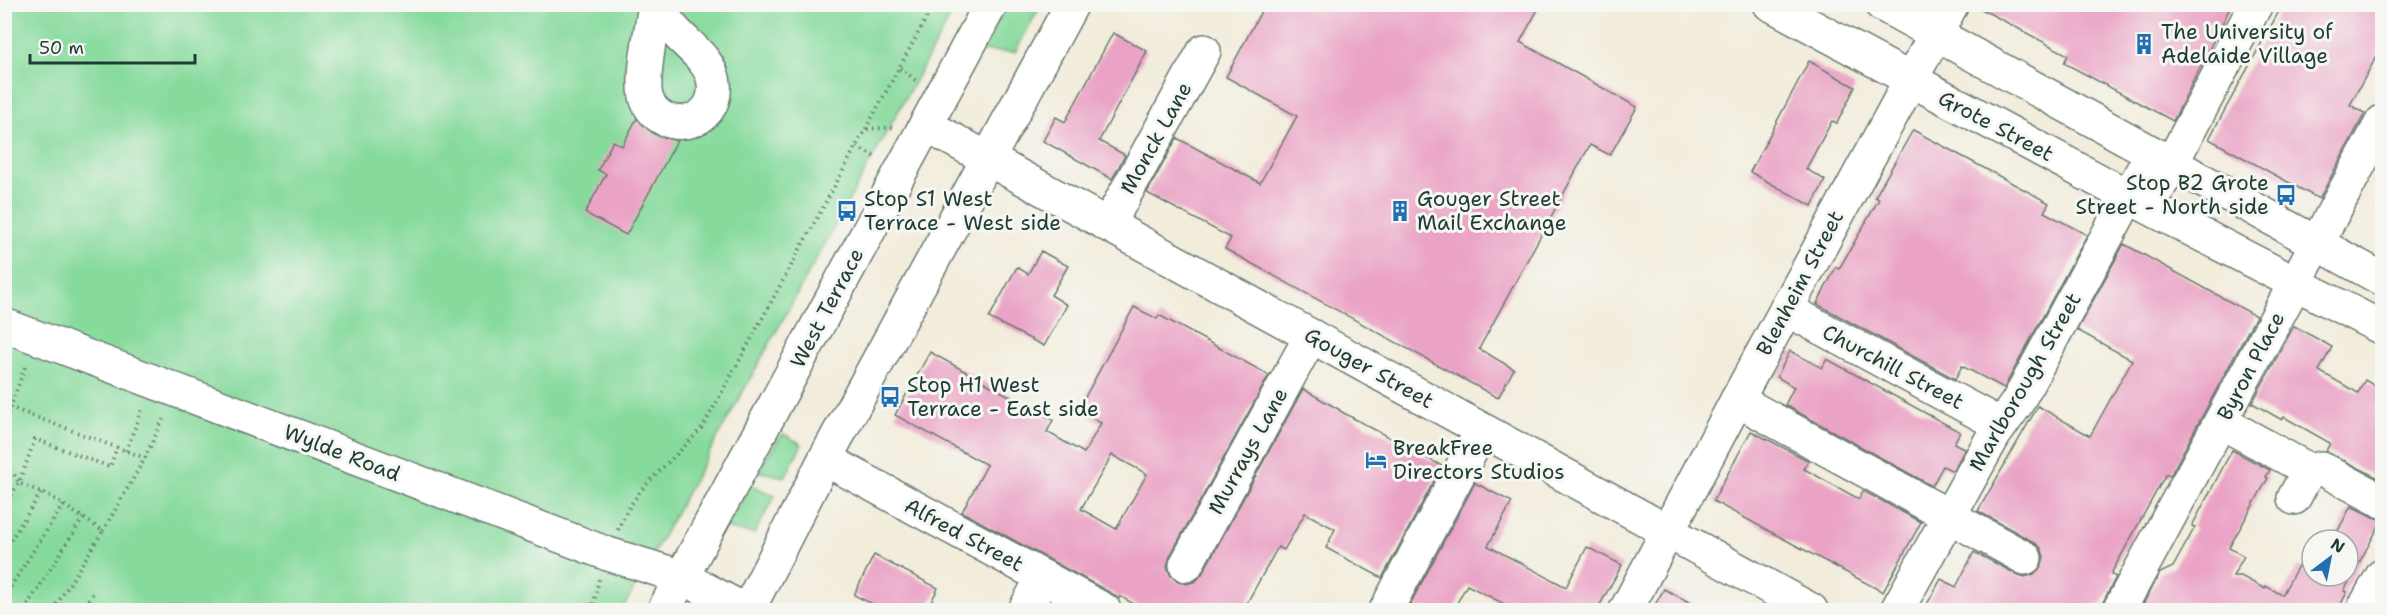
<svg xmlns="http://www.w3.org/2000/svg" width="2387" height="615" font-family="'Shantell Sans',sans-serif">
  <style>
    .green { fill: #86da9c; stroke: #528c68; stroke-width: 1.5 }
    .building { fill: #eaa3c5; fill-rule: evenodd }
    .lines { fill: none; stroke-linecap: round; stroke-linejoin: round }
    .minor-casing { stroke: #697a6e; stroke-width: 36 }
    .major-casing { stroke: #697a6e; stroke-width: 36 }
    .path { stroke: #697a6e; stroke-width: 4; stroke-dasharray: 1.5 4.5; stroke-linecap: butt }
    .minor { stroke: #fff; stroke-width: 33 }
    .major { stroke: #fff; stroke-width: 33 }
    .labels { text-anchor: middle; stroke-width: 6; stroke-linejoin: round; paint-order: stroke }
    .poi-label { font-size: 21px; fill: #1f3d34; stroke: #f6f6f2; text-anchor: start }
    .street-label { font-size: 21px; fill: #1f3d34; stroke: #f6f6f2 }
  </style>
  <rect width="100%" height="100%" fill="#f6f6f2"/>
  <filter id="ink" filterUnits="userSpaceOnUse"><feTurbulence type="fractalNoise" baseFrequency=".0167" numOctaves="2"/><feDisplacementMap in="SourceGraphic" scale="12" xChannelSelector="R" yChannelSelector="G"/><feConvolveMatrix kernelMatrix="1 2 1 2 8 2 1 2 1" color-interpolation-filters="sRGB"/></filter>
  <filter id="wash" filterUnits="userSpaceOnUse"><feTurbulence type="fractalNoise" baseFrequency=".008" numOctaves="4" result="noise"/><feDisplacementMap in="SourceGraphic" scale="24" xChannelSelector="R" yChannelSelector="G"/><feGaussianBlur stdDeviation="1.35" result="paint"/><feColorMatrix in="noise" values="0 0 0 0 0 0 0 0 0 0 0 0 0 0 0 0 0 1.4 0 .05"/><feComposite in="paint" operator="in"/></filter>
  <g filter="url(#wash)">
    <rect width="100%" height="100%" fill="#f2ecdb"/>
    <!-- green -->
    <g class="green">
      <polygon points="4,5 957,5 622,610 5,610"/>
      <polygon points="1007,5 1041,5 1015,52 982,51"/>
      <polygon points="783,434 802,444 785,477 756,471"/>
      <polygon points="749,484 775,496 754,534 728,529 732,516"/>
    </g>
    <g id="blocks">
      <!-- building -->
      <g class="building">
        <polygon points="1265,4 1541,4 1520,42 1637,107 1610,155 1590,145 1479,349 1514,369 1498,398 1225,249 1231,238 1147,193 1177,138 1260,183 1297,116 1226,77"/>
        <polygon points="1972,4 2232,4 2173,121 2064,63 2068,55"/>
        <polygon points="2283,4 2382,4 2382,46 2350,105 2365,113 2319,199 2209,139"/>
        <polygon points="1113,33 1147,51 1099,141 1125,155 1112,179 1043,141 1056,117 1065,122"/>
        <polygon points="1809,61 1855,87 1837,123 1832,121 1806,169 1825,180 1812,206 1750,172"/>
        <polygon points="637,118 654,134 677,141 626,235 585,213 606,174 598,170 613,141 622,146"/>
        <polygon points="1913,130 2049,203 2044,212 2087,235 2004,388 1962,366 1955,379 1817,304 1836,267 1839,269 1879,199 1875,197"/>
        <polygon points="2124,244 2256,316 2170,476 2166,474 2111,574 2116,577 2102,604 2100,603 2096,610 1924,610 1941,579 1956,587 1974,552 2016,574 2025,577 2034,574 2041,567 2044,557 2041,548 2034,542 1978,511 2038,406 2090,436 2132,360 2077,330"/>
        <polygon points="1041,251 1068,266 1051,295 1067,305 1044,346 989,318 1017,267 1028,274"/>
        <path d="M1134,307L1157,319L1159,315L1269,375L1170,556L1167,566L1170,575L1178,582L1187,584L1196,581L1202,574L1303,389L1340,410V411L1442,466L1382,578L1326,548L1335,529L1305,513L1284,550L1278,547L1243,610H1144L1120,596L1119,599L1113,594L962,512L987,465L895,415L930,352L1053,420L1047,432L1084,453L1101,423L1078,410ZM1112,455L1147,474L1116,529L1081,509Z"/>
        <polygon points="2294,326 2332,347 2319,371 2358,393 2365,380 2382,390 2382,480 2326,451 2330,443 2284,417 2282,420 2252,403"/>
        <polygon points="1790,351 1822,368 1827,359 1960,432 1954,443 1965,449 1953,471 1943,466 1932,486 1785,405 1794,387 1777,377"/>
        <polygon points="1751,431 1809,461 1804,469 1859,499 1863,491 1921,522 1883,592 1713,501"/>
        <polygon points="2232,450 2270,470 2266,477 2268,478 2229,548 2244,556 2233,576 2241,576 2265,589 2266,586 2282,595 2298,566 2312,573 2312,576 2348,576 2348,540 2333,540 2351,506 2373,517 2382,520 2344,591 2347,592 2338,610 2140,610 2160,573 2173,567 2195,527 2192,526"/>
        <polygon points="1475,483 1512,502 1488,546 1566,587 1587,547 1622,565 1597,610 1516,610 1467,585 1453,610 1407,610"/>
        <polygon points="874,555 938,588 927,610 884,610 854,595"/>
        <polygon points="1664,589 1704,610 1652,610"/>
      </g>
    </g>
  </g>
  <g filter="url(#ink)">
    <use href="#blocks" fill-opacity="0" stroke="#697a6e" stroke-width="1.5"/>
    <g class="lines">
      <defs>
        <g id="minor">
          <path d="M655,4C652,27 640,81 647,100C662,137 719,126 714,83C710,51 666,37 660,4"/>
          <polyline points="926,125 1811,610"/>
          <polyline points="2159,187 2256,4"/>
          <polyline points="1108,225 1204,51"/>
          <polyline points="1786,309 2001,425"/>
          <polyline points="4,325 608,554 682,577 744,610"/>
          <polyline points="1737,400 2025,558"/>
          <polyline points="2221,422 2309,470 2294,498"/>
          <polyline points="825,459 1104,610"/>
          <polyline points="2321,468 2382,501"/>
          <polyline points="1186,565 1311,336"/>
          <polyline points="1025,610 1043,577"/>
          <polyline points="1386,610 1482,430"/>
          <polyline points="1626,610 1737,400 1952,4"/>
          <polyline points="1897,610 1994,435 2017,403 2152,153"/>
          <polyline points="2119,610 2382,122"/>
          <polyline points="2363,610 2382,576"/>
        </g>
        <g id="major">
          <polyline points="1770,4 2148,207 2382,328"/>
          <polyline points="1881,4 2382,279"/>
          <polyline points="664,610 991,4"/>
          <polyline points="748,610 825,459 1072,4"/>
        </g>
      </defs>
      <!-- minor casing -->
      <use href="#minor" class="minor-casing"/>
      <!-- major casing -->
      <use href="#major" class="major-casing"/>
      <!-- path -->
      <g class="path">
        <polyline points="900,68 918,82"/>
        <polyline points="867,129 895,127"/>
        <polyline points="857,147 875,157"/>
        <polyline points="4,371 9,360"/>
        <polyline points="4,405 145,458"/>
        <polyline points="4,425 25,367"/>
        <polyline points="126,451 142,409"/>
        <polyline points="4,469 14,474 19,483 50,496 103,531 53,610"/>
        <polyline points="4,505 19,483 35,439 110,467 117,447"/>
        <path d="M618,530C636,483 674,462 704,425L934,4"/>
        <polyline points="103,531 145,458 163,419"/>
        <polyline points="4,550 41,493"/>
        <polyline points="4,597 63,505"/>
        <polyline points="24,610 83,518"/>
        <polyline points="82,610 95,590"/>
        <polyline points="109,610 114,603"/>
        <polyline points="592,610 599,579"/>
      </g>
      <!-- minor -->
      <use href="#minor" class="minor"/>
      <!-- major -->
      <use href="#major" class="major"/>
    </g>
  </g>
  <!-- icons -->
  <defs>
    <symbol id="building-bare" viewBox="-9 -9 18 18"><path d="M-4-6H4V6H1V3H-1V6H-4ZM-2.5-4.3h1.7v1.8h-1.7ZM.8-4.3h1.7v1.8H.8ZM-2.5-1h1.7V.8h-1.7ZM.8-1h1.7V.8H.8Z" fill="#1f6fb2" stroke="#f6f6f2" stroke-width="2.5" paint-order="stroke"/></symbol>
    <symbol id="bus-bare" viewBox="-9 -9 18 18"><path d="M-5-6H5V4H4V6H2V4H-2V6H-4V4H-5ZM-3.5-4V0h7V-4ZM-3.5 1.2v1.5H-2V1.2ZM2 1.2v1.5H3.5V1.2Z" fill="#1f6fb2" stroke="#f6f6f2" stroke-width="2.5" paint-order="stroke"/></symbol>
    <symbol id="hotel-bare" viewBox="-9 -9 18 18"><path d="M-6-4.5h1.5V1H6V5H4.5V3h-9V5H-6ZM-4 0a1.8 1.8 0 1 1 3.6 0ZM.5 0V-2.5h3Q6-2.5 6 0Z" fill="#1f6fb2" stroke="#f6f6f2" stroke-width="2.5" paint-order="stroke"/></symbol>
  </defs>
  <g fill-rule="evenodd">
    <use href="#building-bare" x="2129" y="29" width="30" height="30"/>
    <use href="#bus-bare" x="2271" y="180" width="30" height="30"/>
    <use href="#bus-bare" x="832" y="196" width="30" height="30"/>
    <use href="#building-bare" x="1385" y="196" width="30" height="30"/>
    <use href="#bus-bare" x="875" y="382" width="30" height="30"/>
    <use href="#hotel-bare" x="1361" y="445" width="30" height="30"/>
  </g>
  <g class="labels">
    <!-- poi labels -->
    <g class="poi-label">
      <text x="2161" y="39">The University of<tspan x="2161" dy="24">Adelaide Village</tspan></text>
      <text x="2269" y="190" text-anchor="end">Stop B2 Grote<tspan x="2269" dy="24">Street - North side</tspan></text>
      <text x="864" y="206">Stop S1 West<tspan x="864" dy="24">Terrace - West side</tspan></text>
      <text x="1417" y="206">Gouger Street<tspan x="1417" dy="24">Mail Exchange</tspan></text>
      <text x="907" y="392">Stop H1 West<tspan x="907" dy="24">Terrace - East side</tspan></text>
      <text x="1393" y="455">BreakFree<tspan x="1393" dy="24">Directors Studios</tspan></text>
    </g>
    <!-- street labels -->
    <g class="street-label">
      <text transform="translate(1996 126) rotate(28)" y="7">Grote Street</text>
      <text transform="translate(1156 138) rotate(-61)" y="7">Monck Lane</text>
      <text transform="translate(1800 283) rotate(-62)" y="7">Blenheim Street</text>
      <text transform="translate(827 308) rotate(-62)" y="7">West Terrace</text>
      <text transform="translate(2251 366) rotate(-62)" y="7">Byron Place</text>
      <text transform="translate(1893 367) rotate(28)" y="7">Churchill Street</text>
      <text transform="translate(1369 368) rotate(29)" y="7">Gouger Street</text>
      <text transform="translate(2025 382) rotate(-60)" y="7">Marlborough Street</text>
      <text transform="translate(1248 451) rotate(-61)" y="7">Murrays Lane</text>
      <text transform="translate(342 453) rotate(21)" y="7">Wylde Road</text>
      <text transform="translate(964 535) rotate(28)" y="7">Alfred Street</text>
    </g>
  </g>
  <!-- margin -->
  <rect width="2387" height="615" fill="none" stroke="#f6f6f2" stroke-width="24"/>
  <!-- north arrow -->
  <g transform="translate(2330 558) rotate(32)"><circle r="28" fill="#f6f6f2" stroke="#a0aca6" stroke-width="1.5"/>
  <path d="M0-4.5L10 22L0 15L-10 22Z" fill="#1f6fb2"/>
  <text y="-9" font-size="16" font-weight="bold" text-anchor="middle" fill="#1f3d34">N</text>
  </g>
  <!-- scale -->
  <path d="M30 54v9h165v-9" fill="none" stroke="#1f3d34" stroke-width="3"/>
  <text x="39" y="54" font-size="18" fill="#1f3d34" stroke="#f6f6f2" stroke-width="4.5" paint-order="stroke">50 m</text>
</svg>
